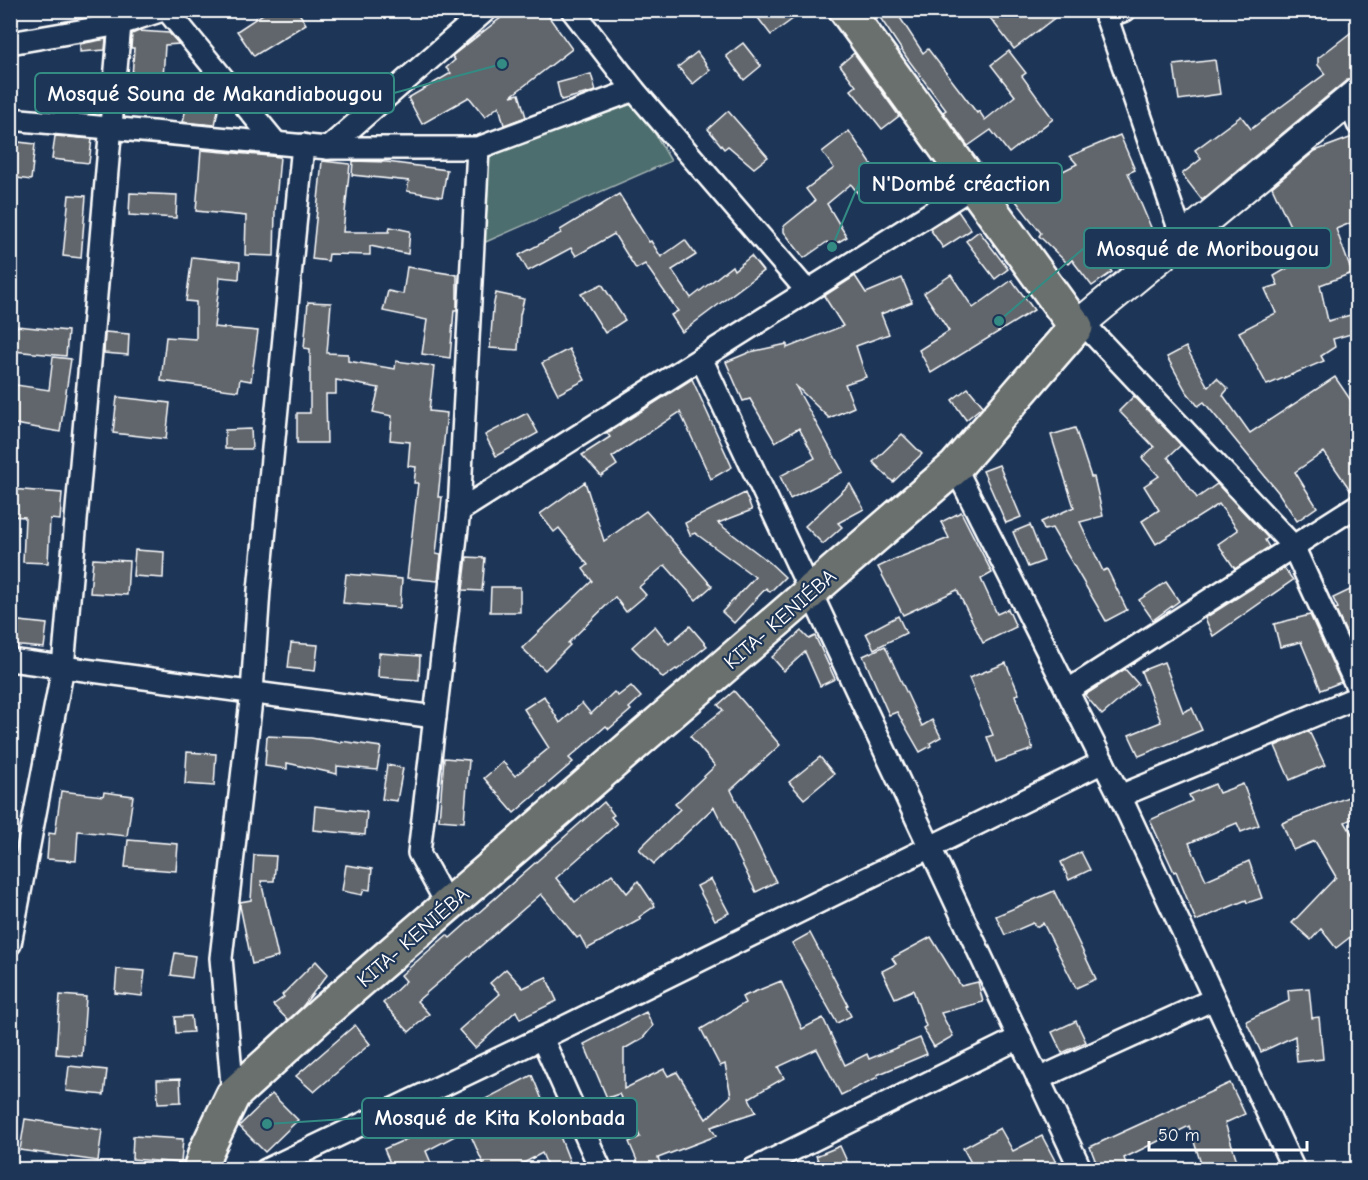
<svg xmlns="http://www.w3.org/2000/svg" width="1368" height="1180" font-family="'Comic Neue',sans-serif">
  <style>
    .garden { fill: #4e6e6e; stroke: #a6b6b6; stroke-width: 1.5 }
    .building { fill: #61666c; stroke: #fff; stroke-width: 1.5 }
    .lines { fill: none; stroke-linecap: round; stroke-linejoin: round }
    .street-casing { stroke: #fff; stroke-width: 26 }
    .secondary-casing { stroke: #fff; stroke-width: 34 }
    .primary-casing { stroke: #fff; stroke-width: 38 }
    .street { stroke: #1d3557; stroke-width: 21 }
    .secondary { stroke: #1d3557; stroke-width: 30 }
    .primary { stroke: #6a706d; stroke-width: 33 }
    .labels { text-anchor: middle; stroke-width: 4.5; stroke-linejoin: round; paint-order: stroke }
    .street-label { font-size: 21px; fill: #fff; stroke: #1d3557 }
    .leader { fill: none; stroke: #338b84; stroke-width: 2 }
    .callout-dot { fill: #338b84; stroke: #1d3557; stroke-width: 2 }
    .callout { fill: #1d3557; stroke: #338b84; stroke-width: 2 }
    .callout-label { font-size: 22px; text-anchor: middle; font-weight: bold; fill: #fff }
  </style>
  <rect width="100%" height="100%" fill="#1d3557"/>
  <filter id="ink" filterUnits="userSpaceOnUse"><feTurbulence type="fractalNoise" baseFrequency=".0167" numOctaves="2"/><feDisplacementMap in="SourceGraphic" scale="12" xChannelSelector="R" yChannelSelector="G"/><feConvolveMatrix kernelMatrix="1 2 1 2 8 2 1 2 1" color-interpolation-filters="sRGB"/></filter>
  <g filter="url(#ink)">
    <!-- garden -->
    <polygon class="garden" points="633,96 671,161 481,244 481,151"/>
    <!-- building -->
    <g class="building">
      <polygon points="269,10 297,10 306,24 254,56 237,31"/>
      <polygon points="511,10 544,10 572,49 511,96 519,94 526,117 504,125 499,106 485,117 469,97 422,124 408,98 451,73 446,68 455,60 452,56"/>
      <polygon points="752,10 805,10 771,35"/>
      <polygon points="875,10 895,10 923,53 928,49 977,113 979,111 985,120 1015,96 991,65 1009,51 1026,73 1022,76 1053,119 1009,153 991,130 968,146 943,112 946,110 907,58"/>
      <polygon points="984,10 1004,10 1009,17 1018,10 1065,10 1014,49"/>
      <polygon points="1358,27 1358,76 1347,80 1202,200 1182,174 1201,159 1195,150 1241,116 1251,129 1325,74 1318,65 1318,58"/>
      <polygon points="139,31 169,33 179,44 165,45 163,79 132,77 134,48 131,48 132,34"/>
      <polygon points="106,39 105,50 80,52 80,44"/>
      <polygon points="743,43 761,66 744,80 726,56"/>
      <polygon points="697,52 710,70 693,84 678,67"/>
      <polygon points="854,53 899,116 882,129 851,90 856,86 840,65"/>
      <polygon points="1215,60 1220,94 1179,100 1174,65"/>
      <polygon points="591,74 596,91 561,100 557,83"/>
      <polygon points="202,89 218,93 221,96 215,125 183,122 188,97 200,100"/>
      <polygon points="63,95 97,101 95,114 59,111"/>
      <polygon points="728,111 768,157 754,168 728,146 724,149 708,129"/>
      <polygon points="849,131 884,183 861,198 851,184 827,204 847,237 830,247 827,242 804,258 784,232 784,226 815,201 806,189 834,168 822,152"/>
      <polygon points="1120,135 1135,170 1128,173 1153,232 1100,256 1112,272 1092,286 1072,260 1068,264 1039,236 1041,233 1002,183 1028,173 1037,184 1077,164 1070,156"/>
      <polygon points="55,136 92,139 89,163 52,159"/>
      <polygon points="1355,136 1358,136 1358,220 1336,229 1352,273 1320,285 1328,321 1358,313 1358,332 1333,339 1335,347 1321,356 1324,361 1267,385 1239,332 1276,313 1265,289 1278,285 1274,276 1305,258 1272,187 1315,151"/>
      <polygon points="10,141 35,144 31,180 10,177"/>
      <polygon points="201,150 280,157 275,212 274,256 245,255 246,216 196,211"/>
      <polygon points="322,161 350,164 343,232 389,232 390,227 410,231 408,254 370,246 370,255 329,254 328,261 312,259"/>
      <polygon points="353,161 387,162 447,170 442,197 407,191 409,181 352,175"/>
      <polygon points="130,193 177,195 176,218 129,215"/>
      <polygon points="619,194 649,242 651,241 661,257 685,240 696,255 672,270 691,298 732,266 734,270 751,256 763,271 682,332 671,315 678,311 645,264 636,269 614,234 576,256 571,248 528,271 519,255 561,233 560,230"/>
      <polygon points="69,195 86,196 81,258 63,256"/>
      <polygon points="958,211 971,230 943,248 930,229"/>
      <polygon points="979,231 1008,269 995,279 966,241"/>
      <polygon points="192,257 240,262 239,279 220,277 214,327 258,331 251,381 240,379 238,391 161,381 166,337 196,339 196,302 186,301"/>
      <polygon points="407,267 457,275 457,310 454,310 450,358 422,354 427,320 383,311 388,291 403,294"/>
      <polygon points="951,275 973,308 1012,280 1034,310 931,373 919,350 949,331 924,293"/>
      <polygon points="855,276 866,293 902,278 912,302 881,314 889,334 856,346 866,377 845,384 854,407 829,418 795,385 843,472 790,499 780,476 815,458 799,428 775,442 750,399 743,401 726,362 750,352 787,344 787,348 843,326 824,296"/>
      <polygon points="602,284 625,320 605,333 581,294"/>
      <polygon points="496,293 524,299 520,315 518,350 490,348 493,308"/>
      <polygon points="308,302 331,303 327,353 348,354 348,361 395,369 396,361 434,366 429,411 447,413 438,497 442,497 436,554 441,555 438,581 407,578 418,483 414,483 416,467 408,466 410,442 390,440 392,416 373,412 379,388 336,380 336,394 326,394 327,443 297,443 297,413 310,413 310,349 304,348"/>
      <polygon points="16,326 68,331 66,356 13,351"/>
      <polygon points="105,332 129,334 128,355 104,353"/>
      <polygon points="1186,347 1208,387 1217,378 1228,389 1223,395 1250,433 1335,377 1358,411 1358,492 1353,494 1324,452 1295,472 1317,507 1297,521 1278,492 1204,402 1198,406 1186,391 1167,357"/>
      <polygon points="569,349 585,380 558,394 542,363"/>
      <polygon points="53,357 71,359 60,432 10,423 10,384 49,390"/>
      <polygon points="692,379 732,467 711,479 680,412 612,457 617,465 601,476 582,455 610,437 607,433"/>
      <polygon points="968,388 983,406 966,420 952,400"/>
      <polygon points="1134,396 1181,445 1168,457 1197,498 1217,484 1268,538 1265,540 1269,547 1235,569 1218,544 1238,530 1219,504 1156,544 1142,521 1159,510 1144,486 1159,476 1142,458 1154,447 1119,411"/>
      <polygon points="117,397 170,403 166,439 113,433"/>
      <polygon points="527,413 538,433 496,456 485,435"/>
      <polygon points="1075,428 1091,477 1094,477 1103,516 1080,522 1103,571 1107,569 1127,610 1106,621 1052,528 1044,530 1041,522 1074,507 1051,435"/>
      <polygon points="251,429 252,449 225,449 225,430"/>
      <polygon points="902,434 922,454 893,482 873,462"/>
      <polygon points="999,465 1021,517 1006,523 983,471"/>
      <polygon points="585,482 604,541 646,511 712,586 696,600 665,565 639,587 646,595 626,612 615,597 568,643 570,645 545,670 522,648 592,581 583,569 588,565 559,528 554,532 540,514"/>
      <polygon points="850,484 864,509 838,523 842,527 823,544 805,526"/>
      <polygon points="10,489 62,493 60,520 50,519 48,563 23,562 25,517 10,516"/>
      <polygon points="745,493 752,510 718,523 769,562 785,577 770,592 766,588 734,623 722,612 755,577 695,533 690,535 685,523"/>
      <polygon points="961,512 992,573 981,579 997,614 1008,609 1016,627 983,643 957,590 903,615 878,567 895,559 949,538 941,522"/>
      <polygon points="1030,525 1044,561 1028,567 1013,532"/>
      <polygon points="135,550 164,552 163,578 133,576"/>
      <polygon points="467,557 485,558 482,591 463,590"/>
      <polygon points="93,559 129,561 127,595 90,593"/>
      <polygon points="1284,568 1293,580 1213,636 1205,618"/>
      <polygon points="346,574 402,579 400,608 343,603"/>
      <polygon points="1166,582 1179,601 1153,620 1139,600"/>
      <polygon points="491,587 520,587 520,612 490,612"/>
      <polygon points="1352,589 1358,599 1358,657 1335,609 1338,608 1333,598"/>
      <polygon points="1310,615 1341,682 1321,690 1301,642 1280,647 1274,624"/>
      <polygon points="898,616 906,633 874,649 866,633"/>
      <polygon points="10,620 47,624 44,648 10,645"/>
      <polygon points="655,626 669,644 690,626 707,646 677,670 676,669 663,678 632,647"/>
      <polygon points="801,631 809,639 815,636 835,679 820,686 805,652 784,671 772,657"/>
      <polygon points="291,643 318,645 315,671 288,668"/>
      <polygon points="885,646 922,726 932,720 941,737 930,743 931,746 920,752 897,712 889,715 863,656"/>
      <polygon points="379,653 420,656 419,680 378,677"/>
      <polygon points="1164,662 1183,712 1192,708 1202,730 1139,756 1129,735 1161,722 1141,671"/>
      <polygon points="1006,663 1019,694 1015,695 1033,749 996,762 987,737 993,735 969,678"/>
      <polygon points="1125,669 1138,684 1102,715 1085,695"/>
      <polygon points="631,686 641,697 629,708 631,710 609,729 606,726 569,758 573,762 514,813 484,778 503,762 515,776 549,748 524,709 544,696 560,723 582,703 591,714 614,692 618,696"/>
      <polygon points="734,691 780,745 731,790 776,882 756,892 714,807 654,864 639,849 680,809 675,804 715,766 690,736 723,710 718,705"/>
      <polygon points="1309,731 1325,765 1290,780 1275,746"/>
      <polygon points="267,736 311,738 341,743 341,741 381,747 377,770 337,766 337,774 287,763 287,769 265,766"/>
      <polygon points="187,752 216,754 214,786 185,784"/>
      <polygon points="820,757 834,774 804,799 789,782"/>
      <polygon points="444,758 469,760 464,822 439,820"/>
      <polygon points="387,765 403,768 397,801 382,799"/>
      <polygon points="1215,784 1219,793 1243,784 1259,825 1241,832 1237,823 1189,843 1206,880 1249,861 1262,898 1247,903 1246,900 1196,921 1176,871 1174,872 1150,820 1192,801 1189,795"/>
      <polygon points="61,791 103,796 104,792 133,796 127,836 78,831 76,861 47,859 49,833 55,834"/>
      <polygon points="1358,793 1358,816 1345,822 1358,844 1358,931 1336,948 1321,929 1311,940 1292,923 1336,877 1315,841 1293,850 1282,823"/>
      <polygon points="604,802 614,815 611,817 617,824 556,878 575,902 612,874 627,893 638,881 655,906 639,917 641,919 587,949 580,936 577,938 541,894 417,1001 429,1014 409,1032 383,1003 406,981 401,975 447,935 450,938"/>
      <polygon points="315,806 367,812 365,835 313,830"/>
      <polygon points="128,840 178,844 176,871 125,867"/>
      <polygon points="1081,852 1090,870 1069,880 1061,862"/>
      <polygon points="254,855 276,856 274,881 261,881 278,957 252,964 240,906 240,902 251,900"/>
      <polygon points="346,865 372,869 370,890 364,889 362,895 342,891"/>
      <polygon points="711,879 729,913 715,920 697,886"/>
      <polygon points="1054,891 1096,979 1076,988 1043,923 1036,927 1033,923 1005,935 996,916"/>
      <polygon points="810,933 848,1005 846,1006 851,1016 837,1023 792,943"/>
      <polygon points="931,937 961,986 978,982 983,1002 941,1013 953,1036 934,1047 923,1028 926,1026 913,990 895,998 882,971 896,964 892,958"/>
      <polygon points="175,953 195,956 192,978 171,975"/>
      <polygon points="316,961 328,974 302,1007 288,1020 273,1005 284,997 282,995"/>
      <polygon points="117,969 145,971 142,996 115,993"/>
      <polygon points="506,969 523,988 546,977 557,1001 520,1019 516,1011 475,1048 459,1030 500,994 490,983"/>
      <polygon points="781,981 802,1029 823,1018 845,1065 867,1054 869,1059 920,1038 927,1054 877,1075 878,1077 841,1095 817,1049 778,1067 784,1078 749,1098 756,1112 711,1127 716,1136 658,1158 663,1170 641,1170 629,1142 640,1137 619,1094 607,1098 584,1044 646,1012 653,1026 643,1038 624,1049 624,1089 664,1069 668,1076 677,1072 706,1119 731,1096 725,1064 720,1066 701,1029 745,1003 742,997"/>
      <polygon points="1309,988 1312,1018 1319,1017 1323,1059 1297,1062 1295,1036 1261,1052 1246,1021 1289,1001 1288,990"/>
      <polygon points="60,995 86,997 82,1056 56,1054"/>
      <polygon points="191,1016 193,1032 176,1033 175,1017"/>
      <polygon points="1076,1021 1086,1042 1062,1053 1052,1032"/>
      <polygon points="355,1025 370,1044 314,1092 296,1076"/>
      <polygon points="69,1066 107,1070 104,1095 66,1091"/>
      <polygon points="532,1075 546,1109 549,1108 573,1170 549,1170 542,1153 511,1170 486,1170 468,1129 426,1151 434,1170 393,1170 384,1149 418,1134"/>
      <polygon points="180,1079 181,1102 158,1103 157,1080"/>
      <polygon points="1230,1083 1245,1114 1225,1123 1237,1161 1210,1170 1203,1170 1189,1126 1124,1158 1128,1170 1099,1170 1090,1147"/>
      <polygon points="272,1094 298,1120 265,1152 239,1126"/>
      <polygon points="25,1119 102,1130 98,1161 20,1150"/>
      <polygon points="1000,1128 1013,1151 1042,1136 1060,1170 975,1170 963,1148"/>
      <polygon points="133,1136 183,1139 181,1163 132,1159"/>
      <polygon points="840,1146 851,1170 823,1170 816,1156"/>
    </g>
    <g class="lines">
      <defs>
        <g id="street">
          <polyline points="167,10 276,143"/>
          <polyline points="572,10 634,90 807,291"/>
          <polyline points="1104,10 1182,237"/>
          <polyline points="1106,17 1125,10"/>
          <polyline points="10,43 120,24 163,10"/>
          <polyline points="1349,100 1358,124"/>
          <polyline points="10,119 328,148 478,148"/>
          <polyline points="328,148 486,10"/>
          <polyline points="1081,321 1293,546 1358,689"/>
          <polyline points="701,358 1081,1170"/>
          <polyline points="955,467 1120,796 1294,1170"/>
          <polyline points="459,511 974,186"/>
          <polyline points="10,660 435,717"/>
          <polyline points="1067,691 1358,505"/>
          <polyline points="1120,796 1358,697"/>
          <polyline points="448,906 419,853 459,511 478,148 634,90"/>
          <polyline points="10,944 63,667 120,24"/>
          <polyline points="542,1038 601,1170"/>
          <polyline points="1038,1079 1214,999"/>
          <polyline points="233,1095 221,958 252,692 259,590 303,145"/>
          <polyline points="266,1170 542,1038 1103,762"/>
          <polyline points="752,1170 1019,1038"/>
        </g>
        <polyline id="secondary" points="1076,327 1358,93"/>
        <polyline id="primary" points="200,1170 206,1151 233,1095 324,1012 955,467 1076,327 846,10"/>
      </defs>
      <!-- street casing -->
      <use href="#street" class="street-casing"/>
      <!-- secondary casing -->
      <use href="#secondary" class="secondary-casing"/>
      <!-- primary casing -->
      <use href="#primary" class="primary-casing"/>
      <!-- street -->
      <use href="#street" class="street"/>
      <!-- secondary -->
      <use href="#secondary" class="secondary"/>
      <!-- primary -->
      <use href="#primary" class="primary"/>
    </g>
  </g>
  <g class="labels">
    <!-- street labels -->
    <g class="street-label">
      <text transform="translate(780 619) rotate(-41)" y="7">KITA- KENIÉBA</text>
      <text transform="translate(413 937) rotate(-41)" y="7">KITA- KENIÉBA</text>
    </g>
  </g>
  <!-- callouts -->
  <path class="leader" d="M502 64L394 93M832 247L859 183M999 321L1084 248M267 1124L362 1118"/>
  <g class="callout-dot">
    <circle cx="502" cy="64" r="6"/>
    <circle cx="832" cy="247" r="6"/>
    <circle cx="999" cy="321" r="6"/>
    <circle cx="267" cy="1124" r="6"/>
  </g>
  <g class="callout">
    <rect x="35" y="73" width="359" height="40" rx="6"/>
    <rect x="859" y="163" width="203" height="40" rx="6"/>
    <rect x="1084" y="228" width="247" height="40" rx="6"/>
    <rect x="362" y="1098" width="275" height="40" rx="6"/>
  </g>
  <g class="callout-label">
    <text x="215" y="101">Mosqué Souna de Makandiabougou</text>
    <text x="961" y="191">N'Dombé créaction</text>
    <text x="1208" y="256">Mosqué de Moribougou</text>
    <text x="500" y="1125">Mosqué de Kita Kolonbada</text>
  </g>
  <!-- margin -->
  <rect width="1368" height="1180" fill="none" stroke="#1d3557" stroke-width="36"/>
  <rect x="18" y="18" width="1332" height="1144" fill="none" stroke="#fff" stroke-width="2" filter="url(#ink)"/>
  <!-- scale -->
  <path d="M1149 1141v9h158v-9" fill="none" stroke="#ffffff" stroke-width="3"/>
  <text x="1158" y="1141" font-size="18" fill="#ffffff" stroke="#1d3557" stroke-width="4.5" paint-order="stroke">50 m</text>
</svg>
